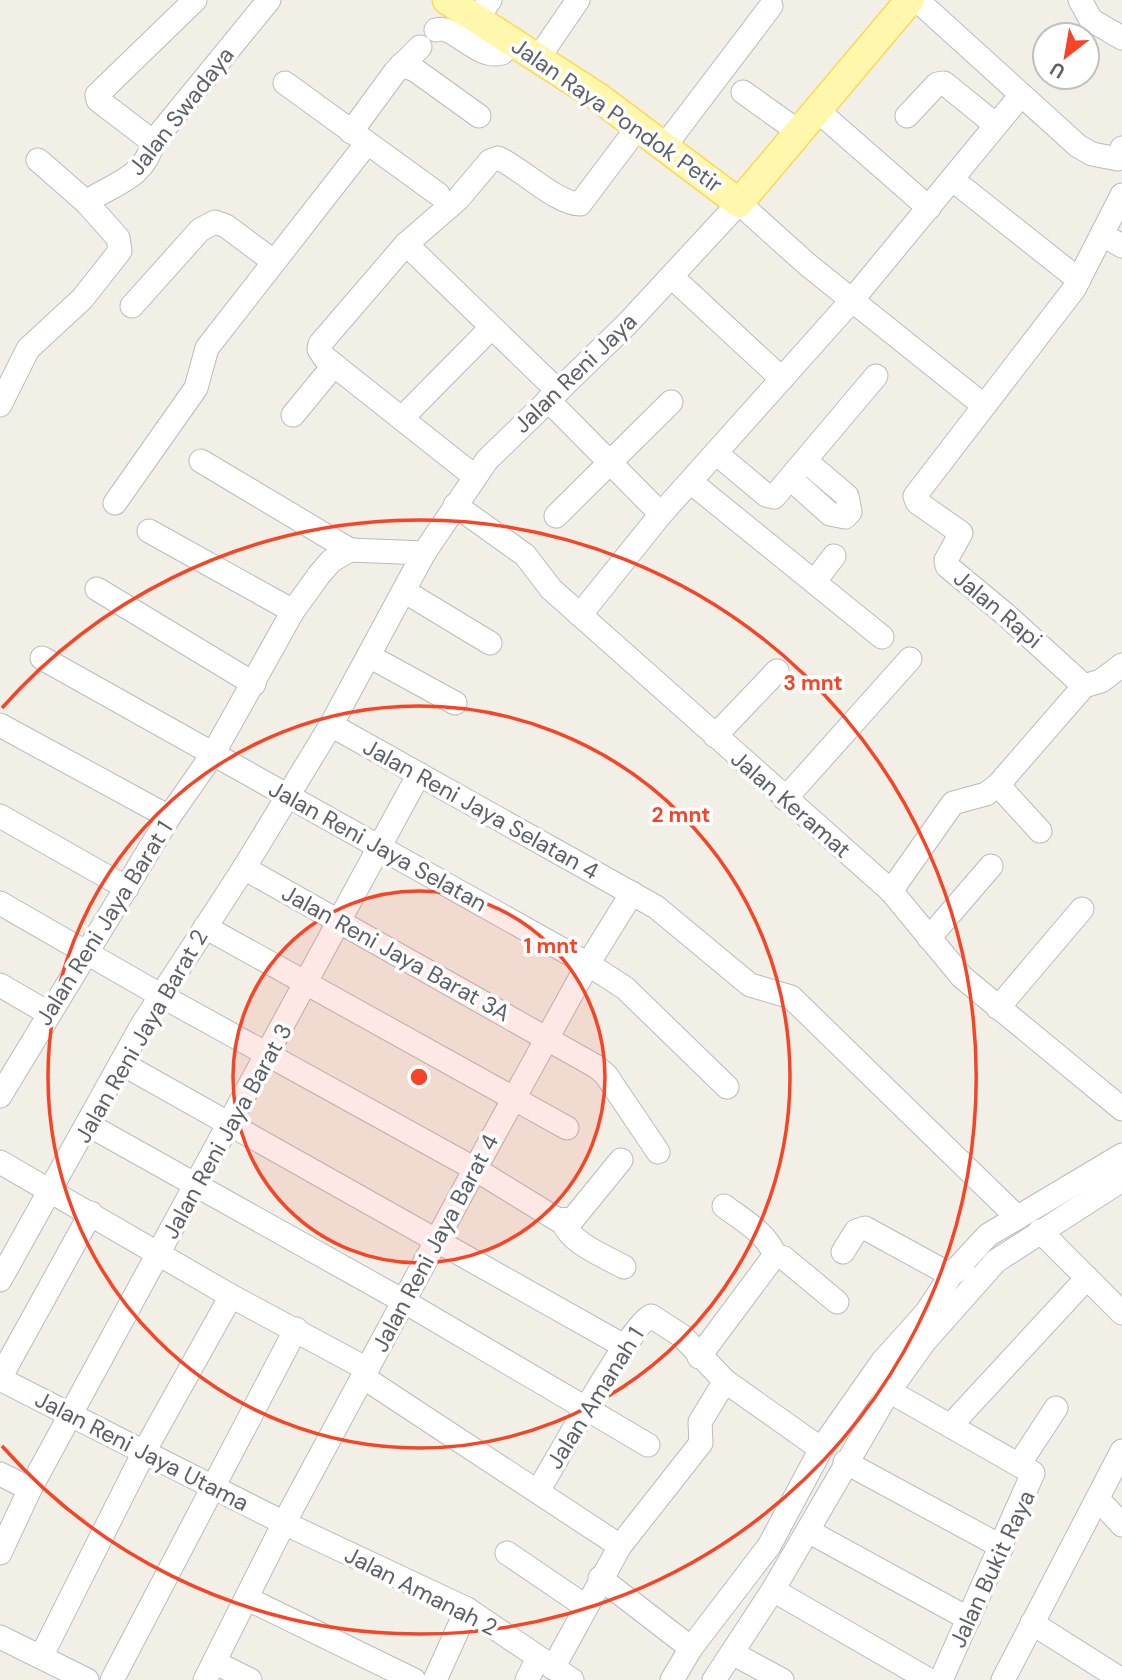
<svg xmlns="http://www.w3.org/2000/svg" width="1122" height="1680" font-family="'DM Sans',sans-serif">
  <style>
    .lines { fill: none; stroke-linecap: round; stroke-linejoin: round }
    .minor-casing { stroke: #b8bbc0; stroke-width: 25 }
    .major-casing { stroke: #fcd853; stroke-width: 31 }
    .minor { stroke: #fff; stroke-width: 23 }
    .major { stroke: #fff7ac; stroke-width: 28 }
    .ring { fill: none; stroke: #f74426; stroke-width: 3.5 }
    .labels { text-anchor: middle; stroke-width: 7; stroke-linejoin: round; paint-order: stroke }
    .street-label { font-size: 23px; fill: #5d6167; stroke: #fff }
    .centre { fill: #f74426; stroke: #fff; stroke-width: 3.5 }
    .ring-label { font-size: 21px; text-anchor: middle; font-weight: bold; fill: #f74426; stroke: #fff; stroke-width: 7; stroke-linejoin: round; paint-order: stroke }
  </style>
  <rect width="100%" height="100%" fill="#f1efe6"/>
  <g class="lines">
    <defs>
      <g id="minor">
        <polyline points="917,0 1078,146 1092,154 1118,159 1122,148"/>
        <polyline points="1080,0 1091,20 1122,38"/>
        <polyline points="477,19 490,0"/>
        <path d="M436,30C453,23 478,61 502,53L512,40"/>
        <polyline points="539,57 578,0"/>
        <polyline points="401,65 415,70 479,116"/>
        <polyline points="285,83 438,194"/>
        <polyline points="743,92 799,132"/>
        <polyline points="817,110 929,208"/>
        <polyline points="907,116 937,84 944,83 996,125"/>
        <polyline points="351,132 395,72 420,47"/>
        <polyline points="153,142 98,100 97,95 195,0"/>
        <polyline points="664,147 771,6"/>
        <polyline points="38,160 86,202"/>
        <polyline points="953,180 1079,280"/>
        <polyline points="1103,235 1122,246"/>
        <polyline points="406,244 558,391"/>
        <polyline points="672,277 782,379"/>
        <polyline points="132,306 200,230 215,222 226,226 273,261"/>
        <polyline points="548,400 661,514"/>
        <path d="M0,405L28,349L82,299L120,251L118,238L86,202C113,184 145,178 153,142L269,0"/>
        <polyline points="293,415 334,365"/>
        <polyline points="402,418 491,328"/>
        <polyline points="717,454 766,495 774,497 876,376"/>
        <polyline points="201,461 350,550"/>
        <path d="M474,476L324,357L319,349L320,344L406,244L458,199L490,161L498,158C521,168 557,204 580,204L638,127"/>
        <polyline points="791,479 830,514 845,517 850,512 847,496 807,462"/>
        <polyline points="692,483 882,637"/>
        <polyline points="115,503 196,388 207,348 367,143"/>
        <polyline points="455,505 525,555 551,589 891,891 962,977 1122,1109"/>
        <polyline points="556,516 671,402"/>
        <polyline points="149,531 293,611"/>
        <polyline points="424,553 487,460 627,324 739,203 808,265 983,405"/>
        <polyline points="815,581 834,556"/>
        <polyline points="97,589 254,684"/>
        <polyline points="404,591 490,643"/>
        <polyline points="580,615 661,514 853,299 1021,95"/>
        <polyline points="369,656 455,703"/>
        <polyline points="42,658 588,964 625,988 727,1087"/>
        <polyline points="1084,686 1005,614 947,566 946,560 961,533 917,502 915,496 1074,289 1122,195"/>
        <polyline points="1084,686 1101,681 1122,665"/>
        <polyline points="0,725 169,817"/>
        <polyline points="331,725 656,907 750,985 791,997 1016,1216"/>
        <polyline points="715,736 777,671"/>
        <polyline points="998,785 1040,831"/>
        <polyline points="785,799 910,659"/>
        <polyline points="0,816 127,888"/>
        <polyline points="244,868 597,1067 606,1075 658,1152"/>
        <polyline points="891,891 953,803 986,794 998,785 1084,686"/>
        <polyline points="0,903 160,995 475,1169 558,1220 573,1219 621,1160"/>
        <polyline points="205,927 567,1128"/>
        <polyline points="929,938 991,866"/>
        <polyline points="0,985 48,1013"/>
        <polyline points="998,1008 1082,909"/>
        <polyline points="121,1063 624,1346"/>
        <polyline points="0,1096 169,817 213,754 293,611 319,575 331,561 350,550 424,553 331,725 244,868 142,1025 0,1280"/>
        <polyline points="87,1124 405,1302 648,1445"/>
        <polyline points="0,1162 231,1296 367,1369"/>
        <path d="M724,1206C744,1221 765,1232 775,1255"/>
        <path d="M563,1222C570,1243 606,1257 624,1267"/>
        <polyline points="1040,1231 1122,1313"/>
        <polyline points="843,1252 856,1231 865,1228 951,1275 963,1266"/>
        <polyline points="699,1357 775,1255 784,1258 837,1302"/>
        <polyline points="363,1377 620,1546"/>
        <polyline points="0,1378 91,1213"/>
        <polyline points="0,1379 284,1523 467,1609 572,1680"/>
        <polyline points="889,1391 1033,1473 941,1680"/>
        <polyline points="951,1425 1087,1278"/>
        <polyline points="845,1462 1002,1547"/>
        <polyline points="1020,1463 1056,1408"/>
        <polyline points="0,1474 30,1489"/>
        <path d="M538,1491C556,1462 631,1324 651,1316L682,1336L725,1381L821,1449"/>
        <polyline points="1098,1499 1122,1525"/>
        <polyline points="808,1531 969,1619"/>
        <polyline points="0,1553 30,1489 419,774"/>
        <polyline points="507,1553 585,1606"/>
        <polyline points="600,1578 691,1648"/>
        <polyline points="773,1590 929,1680"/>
        <polyline points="248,1599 414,1680"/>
        <polyline points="1032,1623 1122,1680"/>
        <polyline points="0,1637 87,1680"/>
        <polyline points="732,1653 782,1680"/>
        <polyline points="41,1657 145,1450 231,1296"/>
        <polyline points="214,1662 250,1680"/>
        <polyline points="553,1668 620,1546 701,1443 700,1422 725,1381"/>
        <polyline points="112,1680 296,1329"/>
        <polyline points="205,1680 284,1523 475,1169 588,964 632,893"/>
        <polyline points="435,1680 467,1609"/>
        <polyline points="527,1680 538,1658"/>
        <polyline points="672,1680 691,1648 769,1546 821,1449 882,1362 926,1313 951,1275 988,1235 1122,1155"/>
        <polyline points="714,1680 773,1590 889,1391 925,1341 996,1261 1122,1180"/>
        <polyline points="1003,1680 1122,1451"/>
      </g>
      <polyline id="major" points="447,0 598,97 739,203 910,0"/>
    </defs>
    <!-- minor casing -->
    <use href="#minor" class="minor-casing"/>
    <!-- major casing -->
    <use href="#major" class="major-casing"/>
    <!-- minor -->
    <use href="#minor" class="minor"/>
    <!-- major -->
    <use href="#major" class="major"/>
  </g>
  <!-- distance rings -->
  <circle cx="419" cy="1077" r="186" fill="#f74426" fill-opacity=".12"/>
  <g class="ring">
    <circle cx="419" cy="1077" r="186"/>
    <circle cx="419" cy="1077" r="371"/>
    <path d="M2 708A557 557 0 1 1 2 1446"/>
  </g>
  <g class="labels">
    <!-- street labels -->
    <g class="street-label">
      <text transform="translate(181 111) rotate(-52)" y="8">Jalan Swadaya</text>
      <text transform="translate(617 115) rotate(35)" y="8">Jalan Raya Pondok Petir</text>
      <text transform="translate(575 373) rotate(-44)" y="8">Jalan Reni Jaya</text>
      <text transform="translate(998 609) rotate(40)" y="8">Jalan Rapi</text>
      <text transform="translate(791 804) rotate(41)" y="8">Jalan Keramat</text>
      <text transform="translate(481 809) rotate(29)" y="8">Jalan Reni Jaya Selatan 4</text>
      <text transform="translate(378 846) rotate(29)" y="8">Jalan Reni Jaya Selatan</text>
      <text transform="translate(104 923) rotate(-58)" y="8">Jalan Reni Jaya Barat 1</text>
      <text transform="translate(396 953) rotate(29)" y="8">Jalan Reni Jaya Barat 3A</text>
      <text transform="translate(141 1036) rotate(-60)" y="8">Jalan Reni Jaya Barat 2</text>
      <text transform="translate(227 1131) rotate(-61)" y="8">Jalan Reni Jaya Barat 3</text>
      <text transform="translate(435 1243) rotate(-62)" y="8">Jalan Reni Jaya Barat 4</text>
      <text transform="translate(595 1398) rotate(-58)" y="8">Jalan Amanah 1</text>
      <text transform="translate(142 1451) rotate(27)" y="8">Jalan Reni Jaya Utama</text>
      <text transform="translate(992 1569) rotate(-65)" y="8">Jalan Bukit Raya</text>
      <text transform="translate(421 1591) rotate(27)" y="8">Jalan Amanah 2</text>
    </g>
  </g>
  <circle cx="419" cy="1077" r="10" class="centre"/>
  <g class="ring-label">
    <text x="813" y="690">3 mnt</text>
    <text x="681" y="822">2 mnt</text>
    <text x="551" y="953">1 mnt</text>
  </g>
  <!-- north arrow -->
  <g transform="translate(1066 56) rotate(211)"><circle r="33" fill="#ffffff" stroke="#bec0c2" stroke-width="2"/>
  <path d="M0-5L12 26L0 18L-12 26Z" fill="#f74426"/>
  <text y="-10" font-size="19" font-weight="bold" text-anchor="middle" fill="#5d6167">U</text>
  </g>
</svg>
